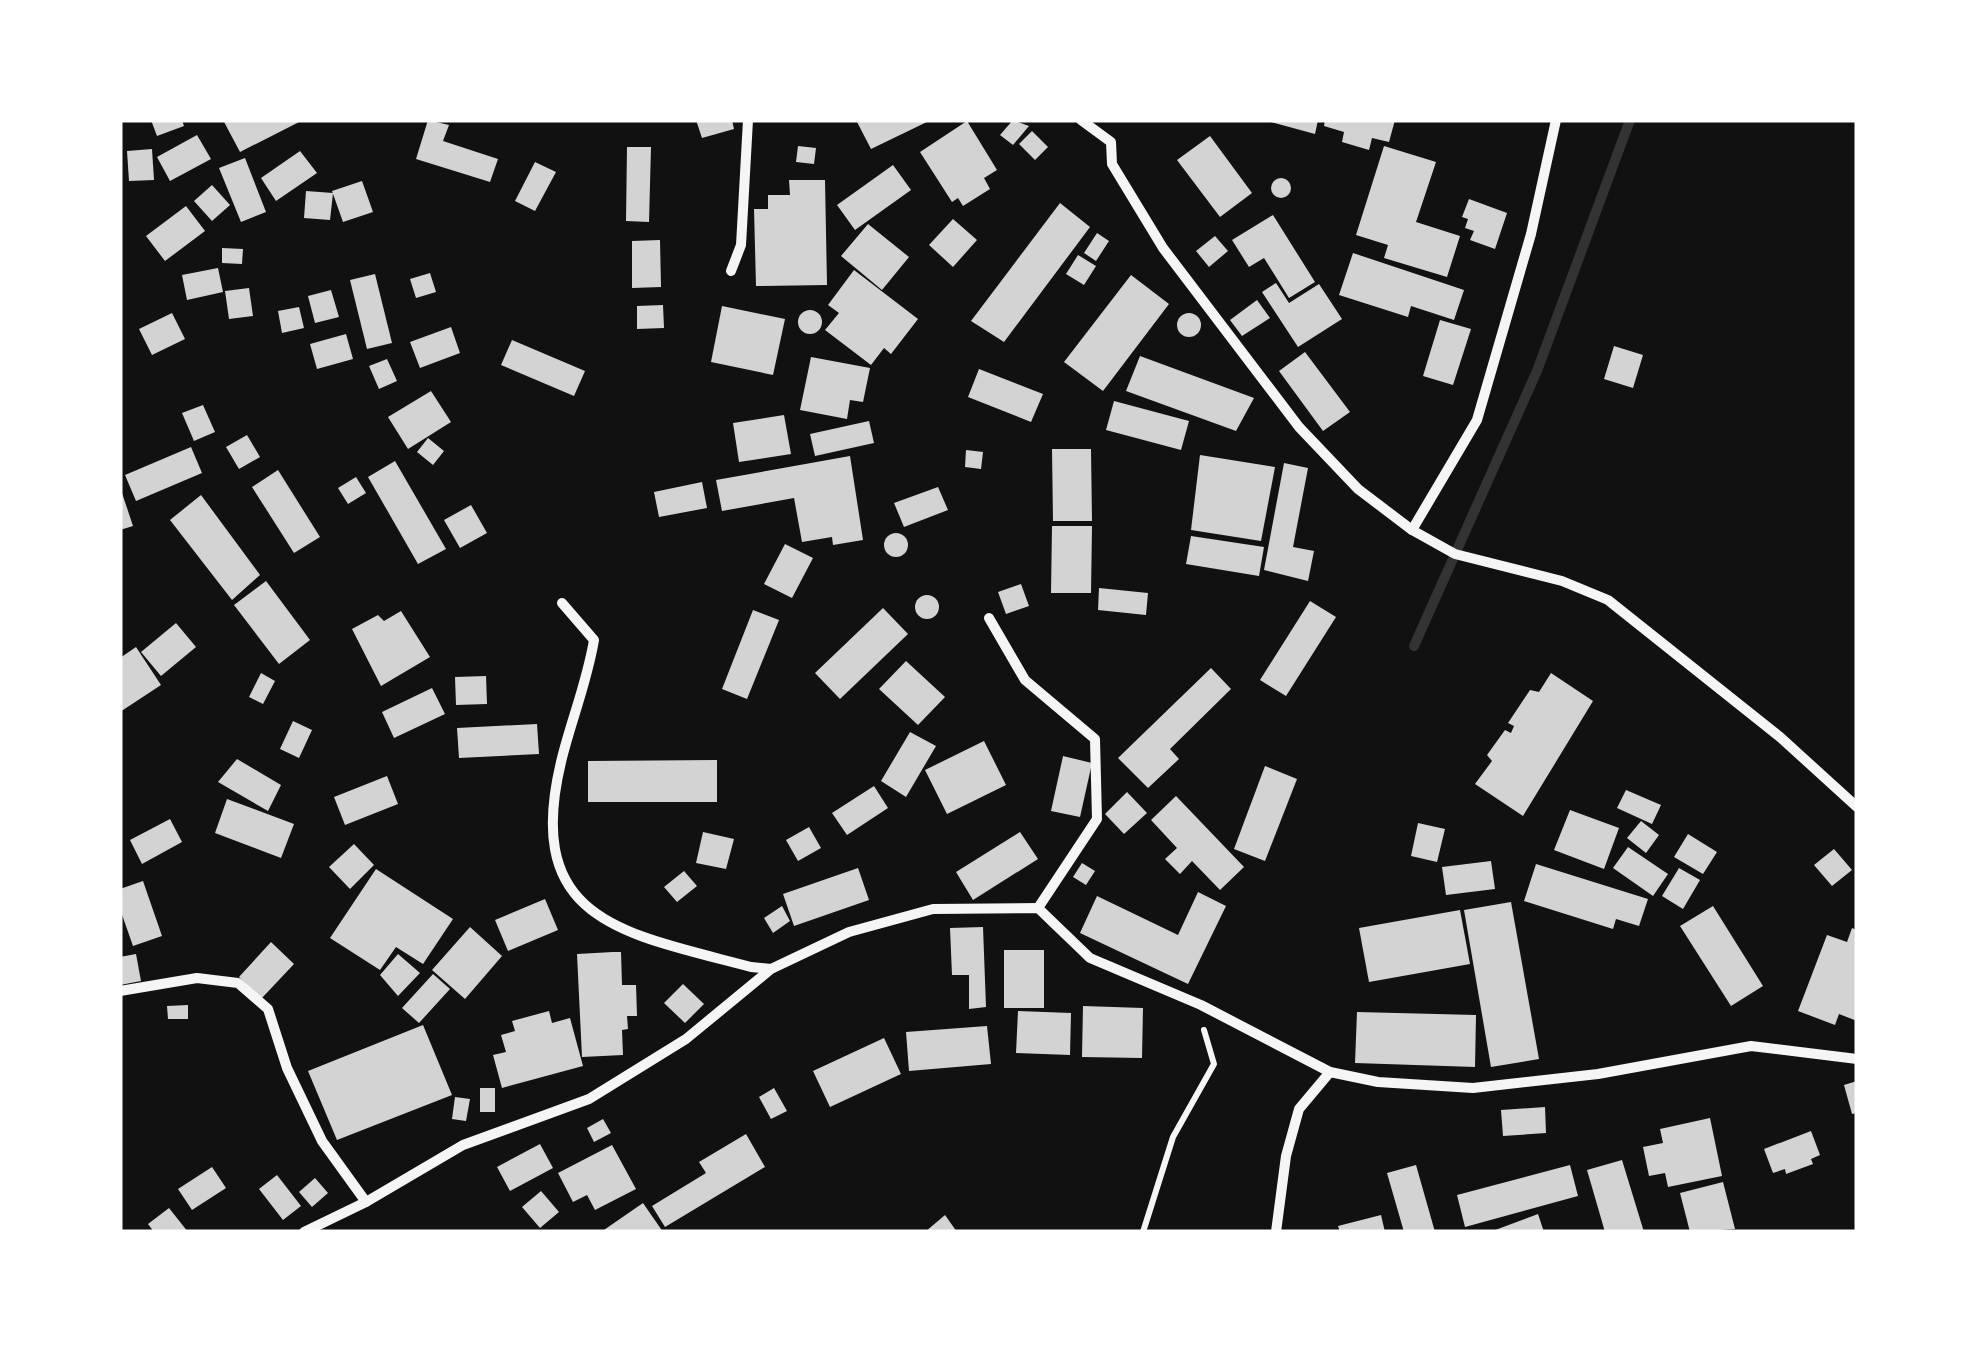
<svg xmlns="http://www.w3.org/2000/svg" width="1977" height="1352" font-family="Lora,serif">
  <style>
    .lines { fill: none; stroke-linecap: round; stroke-linejoin: round }
    .stream { stroke: #333; stroke-width: 10 }
    .building { fill: #d3d3d3 }
    .path { stroke: #f5f5f5; stroke-width: 6 }
    .minor { stroke: #f5f5f5; stroke-width: 10 }
  </style>
  <rect width="100%" height="100%" fill="#111"/>
  <g class="lines">
    <!-- stream -->
    <polyline class="stream" points="1414,646 1537,371 1630,120"/>
  </g>
  <!-- building -->
  <g class="building">
    <polygon points="151,120 182,120 184,126 157,136"/>
    <polygon points="223,120 303,120 240,152"/>
    <polygon points="428,120 449,125 443,141 498,159 490,182 416,159"/>
    <polygon points="696,120 732,120 734,129 702,138"/>
    <polygon points="856,120 931,120 871,149"/>
    <polygon points="1013,120 1029,126 1013,145 1000,135"/>
    <polygon points="1264,120 1318,120 1315,134"/>
    <polygon points="1325,120 1395,120 1389,142 1372,138 1369,150 1342,142 1344,132 1324,126"/>
    <polygon points="967,121 997,170 984,178 990,189 963,206 958,198 952,202 920,152"/>
    <polygon points="1032,131 1048,147 1035,160 1019,144"/>
    <polygon points="197,135 211,159 170,181 157,157"/>
    <polygon points="1210,136 1252,193 1220,217 1177,160"/>
    <polygon points="798,146 816,148 814,164 796,162"/>
    <polygon points="1384,146 1436,162 1416,222 1460,236 1447,277 1384,258 1388,245 1356,235"/>
    <polygon points="627,147 651,147 649,222 626,221"/>
    <polygon points="152,149 154,180 129,181 127,151"/>
    <polygon points="300,151 317,173 276,201 261,178"/>
    <polygon points="245,158 266,212 241,222 219,168"/>
    <polygon points="535,162 556,172 535,211 515,201"/>
    <polygon points="893,165 911,190 855,230 837,205"/>
    <circle cx="1281" cy="188" r="10"/>
    <polygon points="789,180 825,180 827,285 756,286 754,209 768,209 768,195 790,195"/>
    <polygon points="362,181 373,212 343,222 332,191"/>
    <polygon points="212,185 230,205 212,221 194,201"/>
    <polygon points="306,191 333,193 330,220 304,218"/>
    <polygon points="1469,199 1507,213 1495,249 1470,240 1474,231 1465,228 1468,219 1462,217"/>
    <polygon points="1060,203 1090,227 1004,342 971,321"/>
    <polygon points="186,206 205,231 165,261 146,236"/>
    <polygon points="1273,215 1315,282 1289,298 1264,258 1249,267 1232,240"/>
    <polygon points="953,219 977,240 953,267 929,245"/>
    <polygon points="868,224 909,257 882,290 841,256"/>
    <polygon points="1097,233 1109,241 1096,261 1084,253"/>
    <polygon points="1215,236 1228,251 1209,267 1196,251"/>
    <polygon points="660,240 661,287 632,288 632,241"/>
    <polygon points="222,248 243,249 242,264 222,263"/>
    <polygon points="1353,253 1464,290 1454,320 1411,306 1408,317 1339,295"/>
    <polygon points="1078,255 1096,266 1084,285 1066,274"/>
    <polygon points="218,268 223,292 187,300 182,275"/>
    <polygon points="854,270 918,319 891,354 884,348 871,365 825,330 839,313 828,305"/>
    <polygon points="430,273 436,292 416,298 410,279"/>
    <polygon points="375,274 392,343 367,349 350,280"/>
    <polygon points="1131,275 1169,304 1103,391 1064,362"/>
    <polygon points="1276,283 1289,303 1319,284 1342,319 1298,347 1262,292"/>
    <polygon points="249,288 253,316 229,319 225,291"/>
    <polygon points="331,290 339,317 315,323 308,296"/>
    <polygon points="1257,300 1270,318 1242,336 1230,320"/>
    <polygon points="663,305 664,328 637,329 637,306"/>
    <polygon points="722,306 785,319 773,375 711,362"/>
    <polygon points="299,307 304,328 282,333 278,311"/>
    <circle cx="810" cy="322" r="12"/>
    <polygon points="172,313 185,339 152,355 139,329"/>
    <circle cx="1189" cy="325" r="12"/>
    <polygon points="1440,320 1471,329 1453,385 1423,376"/>
    <polygon points="451,327 460,353 420,368 410,342"/>
    <polygon points="346,334 353,359 317,369 310,344"/>
    <polygon points="512,340 585,371 574,396 501,365"/>
    <polygon points="1614,346 1643,355 1633,388 1604,379"/>
    <polygon points="1305,352 1350,412 1323,431 1279,371"/>
    <polygon points="1140,356 1254,398 1236,431 1126,391"/>
    <polygon points="811,357 870,368 863,402 850,400 847,419 800,410"/>
    <polygon points="387,359 397,381 379,389 369,366"/>
    <polygon points="979,369 1043,394 1031,422 968,397"/>
    <polygon points="431,391 451,422 408,449 388,417"/>
    <polygon points="1114,401 1189,421 1181,450 1106,430"/>
    <polygon points="203,405 215,432 194,441 182,413"/>
    <polygon points="784,415 791,454 739,462 733,423"/>
    <polygon points="869,421 874,443 815,456 810,434"/>
    <polygon points="247,435 260,457 239,469 226,447"/>
    <polygon points="428,438 444,451 433,465 417,452"/>
    <polygon points="191,447 202,473 136,501 125,475"/>
    <polygon points="1052,449 1091,449 1092,521 1053,521"/>
    <polygon points="966,450 983,452 981,469 965,467"/>
    <polygon points="1200,455 1275,467 1261,541 1191,530"/>
    <polygon points="850,456 863,540 833,545 832,537 802,542 794,498 722,511 716,480"/>
    <polygon points="395,461 446,549 418,564 368,477"/>
    <polygon points="1284,463 1308,468 1293,547 1314,551 1308,581 1264,570"/>
    <polygon points="278,470 320,537 294,553 252,487"/>
    <polygon points="356,477 366,493 348,504 338,488"/>
    <polygon points="702,482 707,508 659,517 654,492"/>
    <polygon points="120,487 133,526 120,530"/>
    <polygon points="938,487 948,510 904,527 894,503"/>
    <polygon points="201,495 260,575 232,600 170,520"/>
    <polygon points="471,505 487,533 460,548 444,520"/>
    <polygon points="1052,526 1092,526 1091,593 1051,593"/>
    <circle cx="896" cy="545" r="12"/>
    <polygon points="1191,536 1264,547 1259,576 1186,564"/>
    <polygon points="785,544 813,558 792,598 764,584"/>
    <polygon points="266,581 310,640 279,664 234,605"/>
    <polygon points="1021,584 1029,606 1006,614 998,592"/>
    <polygon points="1099,588 1148,593 1146,615 1098,610"/>
    <circle cx="927" cy="607" r="12"/>
    <polygon points="1310,601 1336,617 1286,696 1260,680"/>
    <polygon points="883,608 908,634 840,699 815,673"/>
    <polygon points="753,610 779,620 747,699 722,689"/>
    <polygon points="401,611 430,657 381,686 352,629 378,615 384,621"/>
    <polygon points="176,623 196,647 161,676 141,652"/>
    <polygon points="136,647 161,685 120,712 120,658"/>
    <polygon points="906,661 945,697 918,725 879,689"/>
    <polygon points="1211,668 1231,689 1170,749 1179,759 1148,788 1118,758"/>
    <polygon points="261,673 275,681 263,704 249,697"/>
    <polygon points="1551,673 1593,701 1523,816 1475,784 1492,761 1487,755 1505,730 1511,733 1514,726 1508,723 1530,690 1539,692"/>
    <polygon points="486,676 487,704 456,705 455,677"/>
    <polygon points="432,688 445,714 394,738 382,712"/>
    <polygon points="293,721 312,730 299,758 280,749"/>
    <polygon points="537,724 539,754 459,758 457,728"/>
    <polygon points="910,732 936,746 906,797 881,781"/>
    <polygon points="984,741 1006,785 947,814 925,770"/>
    <polygon points="1063,756 1092,763 1080,817 1051,811"/>
    <polygon points="237,759 281,785 268,811 218,782"/>
    <polygon points="717,760 717,802 588,802 588,761"/>
    <polygon points="1265,766 1297,779 1265,861 1234,849"/>
    <polygon points="387,776 398,804 345,825 334,797"/>
    <polygon points="874,786 888,808 847,835 832,813"/>
    <polygon points="1626,790 1661,805 1652,824 1617,808"/>
    <polygon points="1127,792 1147,813 1124,834 1105,814"/>
    <polygon points="1176,796 1244,867 1220,890 1192,861 1180,874 1165,859 1177,848 1151,820"/>
    <polygon points="227,799 294,824 281,858 215,833"/>
    <polygon points="1570,810 1619,828 1604,869 1554,850"/>
    <polygon points="170,819 182,842 142,864 130,840"/>
    <polygon points="1641,821 1659,835 1646,853 1627,838"/>
    <polygon points="1418,823 1445,829 1437,862 1411,856"/>
    <polygon points="809,827 821,848 798,861 786,840"/>
    <polygon points="703,832 734,839 726,869 696,863"/>
    <polygon points="1020,832 1038,859 973,900 956,872"/>
    <polygon points="1688,834 1717,852 1703,874 1674,857"/>
    <polygon points="354,844 374,865 350,889 329,867"/>
    <polygon points="1628,847 1668,874 1653,896 1613,868"/>
    <polygon points="1834,849 1852,870 1832,886 1814,865"/>
    <polygon points="1491,861 1495,889 1446,895 1442,867"/>
    <polygon points="1082,863 1095,871 1086,885 1073,877"/>
    <polygon points="1536,864 1648,899 1639,926 1616,919 1613,929 1524,901"/>
    <polygon points="858,868 869,900 794,926 783,894"/>
    <polygon points="1679,868 1700,880 1683,909 1662,896"/>
    <polygon points="376,869 453,919 423,964 396,947 380,970 330,938"/>
    <polygon points="684,871 697,886 677,902 664,887"/>
    <polygon points="143,881 162,936 133,946 120,909 120,889"/>
    <polygon points="1198,892 1226,906 1188,984 1080,933 1097,896 1178,935"/>
    <polygon points="545,899 558,930 508,951 495,920"/>
    <polygon points="1511,902 1539,1059 1491,1067 1464,910"/>
    <polygon points="782,906 790,921 773,933 764,918"/>
    <polygon points="1713,906 1763,986 1731,1006 1680,926"/>
    <polygon points="1460,910 1470,964 1369,982 1359,928"/>
    <polygon points="470,927 502,956 465,999 432,970"/>
    <polygon points="983,927 986,1007 969,1009 969,975 952,975 950,928"/>
    <polygon points="1852,928 1857,930 1857,1021 1839,1014 1835,1025 1798,1011 1827,935 1847,942"/>
    <polygon points="271,942 294,964 261,999 239,977"/>
    <rect x="1004" y="950" width="40" height="58"/>
    <polygon points="613,952 621,952 622,985 636,985 637,1016 627,1016 628,1029 622,1030 623,1055 582,1057 577,954"/>
    <polygon points="136,954 141,981 120,985 120,957"/>
    <polygon points="398,954 420,973 398,996 380,975"/>
    <polygon points="433,974 450,989 419,1023 402,1008"/>
    <polygon points="683,984 704,1004 685,1023 664,1003"/>
    <polygon points="188,1005 188,1019 168,1019 167,1006"/>
    <polygon points="1083,1006 1143,1008 1142,1058 1082,1057"/>
    <polygon points="549,1011 552,1023 570,1018 583,1066 502,1088 493,1055 506,1052 501,1035 515,1031 512,1021"/>
    <polygon points="1018,1011 1071,1013 1070,1055 1016,1053"/>
    <polygon points="1357,1012 1476,1015 1475,1067 1355,1063"/>
    <polygon points="423,1025 452,1095 337,1140 308,1071"/>
    <polygon points="987,1026 991,1064 909,1071 906,1032"/>
    <polygon points="884,1038 901,1074 830,1107 813,1071"/>
    <polygon points="1857,1081 1857,1113 1852,1114 1844,1085"/>
    <rect x="480" y="1088" width="15" height="24"/>
    <polygon points="774,1088 787,1111 771,1119 759,1097"/>
    <polygon points="455,1097 470,1099 466,1121 452,1119"/>
    <polygon points="1545,1107 1546,1133 1503,1136 1501,1110"/>
    <polygon points="1710,1118 1722,1176 1668,1187 1665,1173 1649,1176 1643,1147 1663,1143 1660,1129"/>
    <polygon points="603,1119 611,1133 594,1142 587,1128"/>
    <polygon points="1811,1131 1820,1155 1811,1159 1813,1164 1786,1174 1785,1169 1773,1173 1764,1149"/>
    <polygon points="746,1134 765,1167 665,1227 652,1206 706,1173 699,1162"/>
    <polygon points="540,1144 553,1168 510,1191 497,1167"/>
    <polygon points="612,1145 636,1189 595,1210 587,1195 573,1202 558,1173"/>
    <polygon points="1622,1160 1644,1232 1605,1232 1587,1170"/>
    <polygon points="1416,1165 1435,1232 1404,1232 1387,1173"/>
    <polygon points="1570,1165 1578,1196 1465,1227 1457,1195"/>
    <polygon points="212,1167 226,1188 192,1210 178,1189"/>
    <polygon points="277,1175 301,1206 283,1220 259,1189"/>
    <polygon points="315,1178 328,1193 312,1207 299,1192"/>
    <polygon points="1723,1182 1735,1229 1690,1232 1680,1193"/>
    <polygon points="541,1191 559,1212 540,1228 522,1207"/>
    <polygon points="643,1203 663,1232 601,1232"/>
    <polygon points="169,1208 188,1232 154,1232 148,1224"/>
    <polygon points="1538,1214 1544,1232 1490,1232"/>
    <polygon points="945,1215 957,1232 925,1232"/>
    <polygon points="1381,1215 1385,1232 1340,1232 1338,1226"/>
  </g>
  <g class="lines">
    <!-- path -->
    <polyline class="path" points="1143,1232 1173,1137 1214,1064 1204,1030"/>
    <!-- minor -->
    <g class="minor">
      <polyline points="1081,120 1111,142 1112,164 1163,248 1299,427 1358,489 1412,530 1455,554 1562,581 1608,600 1780,737 1857,807"/>
      <polyline points="731,271 741,245 748,120"/>
      <polyline points="1412,530 1477,420 1531,234 1556,120"/>
      <path d="M562,603L594,640C587,682 572,718 562,758C521,922 623,933 751,967L771,969"/>
      <polyline points="989,618 1025,680 1095,739 1097,819 1038,908"/>
      <polyline points="120,991 197,978 238,983 268,1009 287,1068 322,1141 366,1202"/>
      <polyline points="304,1232 366,1202 463,1145 589,1099 686,1039 771,969 849,932 933,909 1038,908 1090,958 1201,1005 1330,1072 1378,1082 1473,1088 1598,1074 1751,1046 1857,1059"/>
      <polyline points="1276,1232 1286,1156 1299,1109 1330,1072"/>
    </g>
  </g>
  <!-- border -->
  <rect width="1977" height="1352" fill="none" stroke="#ffffff" stroke-width="245"/>
</svg>
